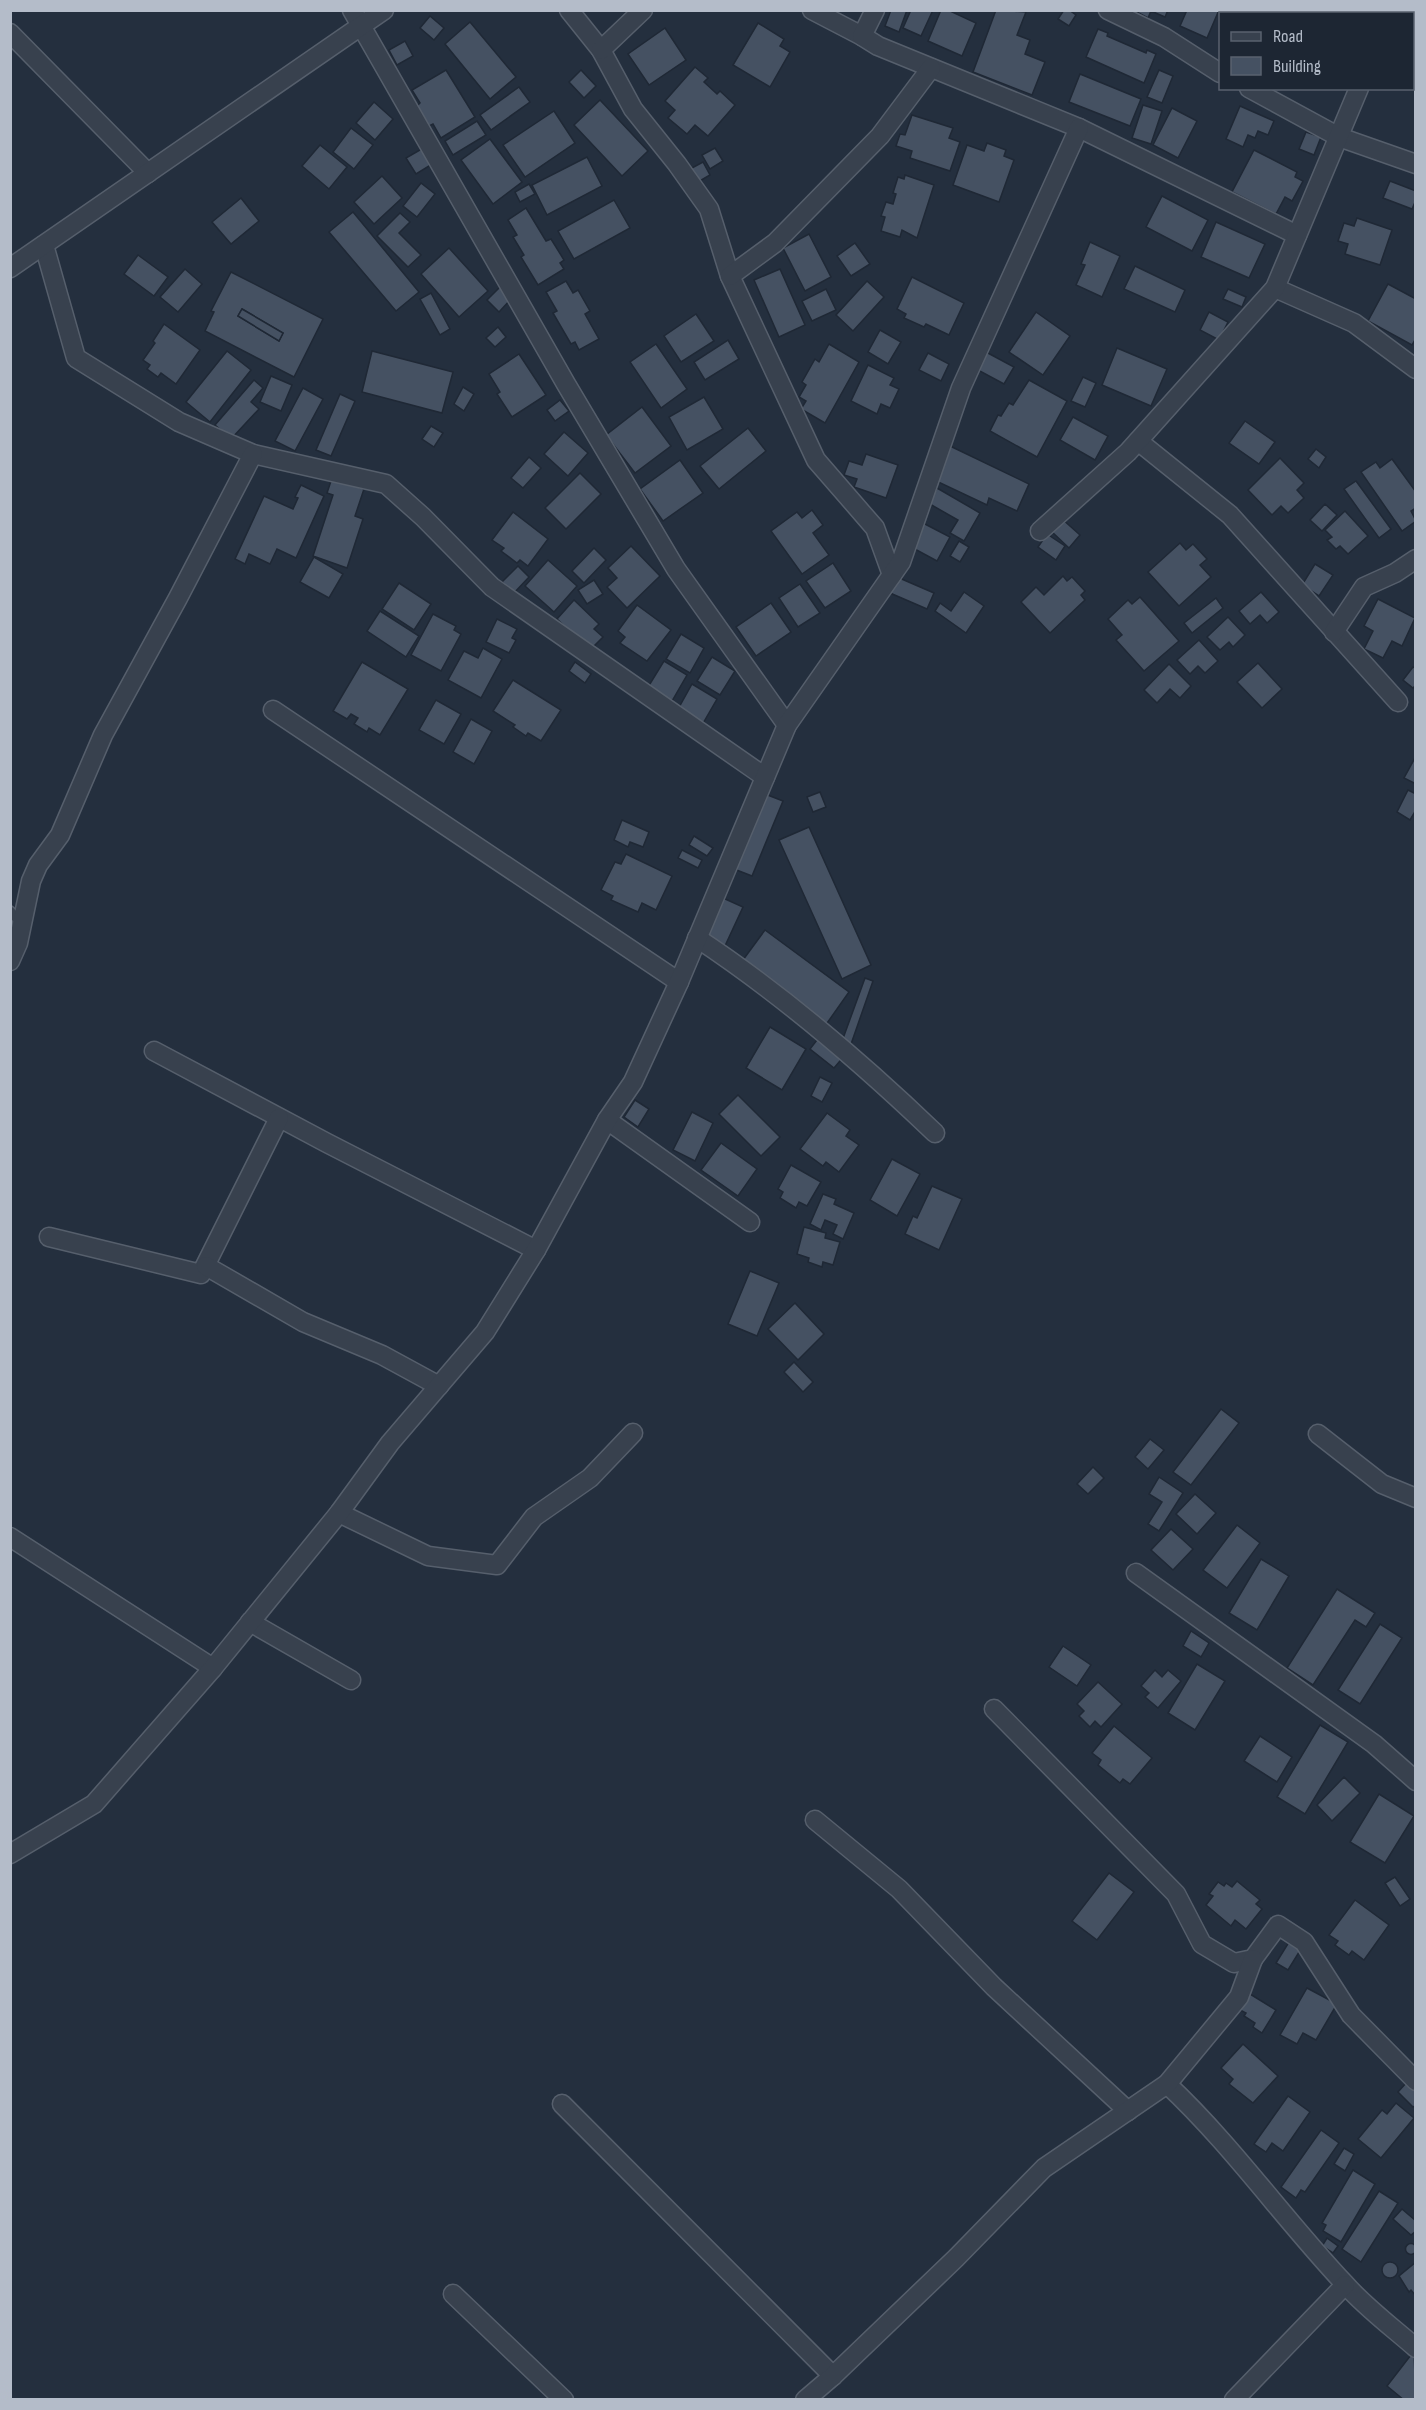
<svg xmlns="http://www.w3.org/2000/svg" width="1426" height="2410" font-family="'Sofia Sans Condensed',sans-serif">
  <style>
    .building { fill: #455162; stroke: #1f2835; stroke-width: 1.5; fill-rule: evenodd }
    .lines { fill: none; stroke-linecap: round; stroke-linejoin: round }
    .lane-casing { stroke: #565f6c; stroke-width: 12 }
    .street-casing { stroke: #565f6c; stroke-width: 21 }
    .lane { stroke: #38414e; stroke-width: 9 }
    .street { stroke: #38414e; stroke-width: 18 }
  </style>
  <rect width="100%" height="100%" fill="#242f3e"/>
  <!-- building -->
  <g class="building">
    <polygon points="891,10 907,10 899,32 885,26"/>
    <polygon points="911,10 933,10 921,36 903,28"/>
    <polygon points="941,10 948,10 976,23 962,56 928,41"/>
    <polygon points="996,10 1026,12 1017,35 1030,40 1025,54 1045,62 1032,95 973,72"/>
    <polygon points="1064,10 1069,10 1076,15 1069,26 1058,19"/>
    <polygon points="1133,10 1168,10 1165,17 1151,11 1148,18"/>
    <polygon points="1187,10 1219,10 1207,38 1180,26"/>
    <polygon points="430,16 444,28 434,40 420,28"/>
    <polygon points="470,22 516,77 490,99 445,44"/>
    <polygon points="758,23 784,39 780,46 790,52 770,87 733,65"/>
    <polygon points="665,28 686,60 649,85 628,54"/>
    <polygon points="1098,29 1108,33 1107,36 1146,53 1147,50 1156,54 1144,83 1086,57"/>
    <polygon points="405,41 413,56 397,65 389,50"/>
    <polygon points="695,67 708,78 704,82 717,94 720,91 735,105 708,136 695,125 687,134 668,118 675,110 665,101"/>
    <polygon points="446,70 475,117 441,138 433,124 429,126 417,106 420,103 412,90"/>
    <polygon points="581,70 596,86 584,98 569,82"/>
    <polygon points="1159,70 1173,76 1162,103 1147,97"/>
    <polygon points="1080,74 1141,99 1130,126 1069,102"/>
    <polygon points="519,87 530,102 491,130 480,115"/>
    <polygon points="600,100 648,151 622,176 574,125"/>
    <polygon points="374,102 393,119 375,140 356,123"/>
    <polygon points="1143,105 1162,111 1151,144 1132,138"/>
    <polygon points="1240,106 1274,121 1268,135 1258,131 1255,138 1248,135 1243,147 1226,139"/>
    <polygon points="1172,108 1197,121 1178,158 1153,145"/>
    <polygon points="554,111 575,143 525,177 503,145"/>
    <polygon points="912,115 953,128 949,138 960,142 950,171 910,158 912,151 896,146 900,134 905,135"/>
    <polygon points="477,121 486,135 453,155 445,141"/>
    <polygon points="351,128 373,145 354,169 333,152"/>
    <polygon points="1306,132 1321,137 1314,155 1299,149"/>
    <polygon points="490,139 522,182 493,204 461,160"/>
    <polygon points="987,143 1006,150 1004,156 1014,160 999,202 953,185 967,145 984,151"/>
    <polygon points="320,145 347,167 329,189 302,166"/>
    <polygon points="425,147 434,163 416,174 406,158"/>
    <polygon points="715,148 723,161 710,169 702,155"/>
    <polygon points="1254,150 1297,172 1295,177 1303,181 1292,201 1285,197 1276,214 1232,192"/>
    <polygon points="587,157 602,186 547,215 532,185"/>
    <polygon points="703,162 710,175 698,182 690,169"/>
    <polygon points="905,175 934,185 917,238 902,230 900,237 881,231 885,217 881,216 886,202 893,204 896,194 893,193 898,177 904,179"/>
    <polygon points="382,176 402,198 374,224 354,202"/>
    <polygon points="1390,181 1416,191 1416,200 1412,209 1383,198"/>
    <polygon points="421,183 435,194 417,217 403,206"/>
    <polygon points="529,184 535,194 520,202 515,192"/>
    <polygon points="1162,196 1208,220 1192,251 1146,227"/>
    <polygon points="241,198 259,221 231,244 212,222"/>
    <polygon points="614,200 630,228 574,259 558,231"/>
    <polygon points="526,208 546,241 551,239 564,260 560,263 564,269 538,285 521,257 524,255 513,237 517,235 508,220"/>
    <polygon points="353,212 419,292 396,311 329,232"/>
    <polygon points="400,213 410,222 399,233 421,255 408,267 377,236"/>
    <polygon points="1357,218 1392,230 1380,265 1345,254 1348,244 1338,241 1344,223 1354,226"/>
    <polygon points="1216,222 1265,244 1249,278 1201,257"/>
    <polygon points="809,234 831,277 805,291 783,248"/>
    <polygon points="1090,242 1120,256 1102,297 1076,285 1085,265 1081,264"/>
    <polygon points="855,243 870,264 851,276 837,256"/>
    <polygon points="449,248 488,291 459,317 421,274"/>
    <polygon points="138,255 168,277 154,296 124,274"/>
    <polygon points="1135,266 1185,290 1175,312 1124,289"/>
    <polygon points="185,269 202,284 178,312 160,297"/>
    <polygon points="780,269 805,325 779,337 754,280"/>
    <path d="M231,272L323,319L294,377L205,331L214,312L211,311ZM242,309L283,333L279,341L238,316Z"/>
    <polygon points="912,277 964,303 949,335 926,324 924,327 904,318 906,314 897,309"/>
    <polygon points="566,281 573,293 578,290 590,311 585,314 599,339 579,350 575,342 571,344 553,313 557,311 546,292"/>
    <polygon points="867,281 884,297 853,331 836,315"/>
    <polygon points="1388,284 1416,299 1416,338 1412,345 1368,321"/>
    <polygon points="500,287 512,298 499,312 487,300"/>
    <polygon points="826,289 836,310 812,321 802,301"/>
    <polygon points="1228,289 1246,297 1242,307 1223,299"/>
    <polygon points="431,293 450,329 440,335 420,299"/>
    <polygon points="242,309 283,333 279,341 238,316"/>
    <polygon points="1036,312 1070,336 1043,375 1009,352"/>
    <polygon points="1209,312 1228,322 1219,340 1200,330"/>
    <polygon points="696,314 714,341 681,362 664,336"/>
    <polygon points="164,324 200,350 176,384 161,373 158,377 147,369 150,365 143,360 155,343 153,341"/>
    <polygon points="498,327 506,337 495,347 486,338"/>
    <polygon points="880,330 901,342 888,364 868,352"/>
    <polygon points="728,340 739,359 705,380 694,362"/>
    <polygon points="656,344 687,389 661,408 630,362"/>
    <polygon points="829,344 859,362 825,423 801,409 806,401 799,397 806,385 802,382 815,359 819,362"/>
    <polygon points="1117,348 1167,369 1151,406 1102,385"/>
    <polygon points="227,351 251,370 210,422 186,402"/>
    <polygon points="372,351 453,372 442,413 362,392"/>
    <polygon points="986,352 1014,367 1004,384 976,369"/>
    <polygon points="928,353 949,364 941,381 919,370"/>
    <polygon points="519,354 546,395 512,417 497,394 500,392 489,374"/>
    <polygon points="868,365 894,378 890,385 899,389 890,408 881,404 877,414 851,401"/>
    <polygon points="271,376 292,385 281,411 260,402"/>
    <polygon points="1083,377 1096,383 1085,407 1071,401"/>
    <polygon points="254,380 263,388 251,402 259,409 231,439 215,425"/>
    <polygon points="1029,380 1067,401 1037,457 990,431 998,415 1001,416 1009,403 1013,405"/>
    <polygon points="463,387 474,394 464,411 454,404"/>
    <polygon points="303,388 323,399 295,451 275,441"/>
    <polygon points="340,394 355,401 331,456 316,450"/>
    <polygon points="704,397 723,429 687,450 669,417"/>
    <polygon points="560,400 569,411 555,421 547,410"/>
    <polygon points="642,407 671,446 635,473 606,435"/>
    <polygon points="1073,417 1108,436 1095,460 1060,440"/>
    <polygon points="1245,421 1275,442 1259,464 1229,443"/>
    <polygon points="431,426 443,433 434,447 422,439"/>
    <polygon points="748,428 766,451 719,489 700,466"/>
    <polygon points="564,432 588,453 568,476 544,454"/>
    <polygon points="950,446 1029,484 1017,511 989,498 987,505 934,480"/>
    <polygon points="1316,449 1326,457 1319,468 1308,459"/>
    <polygon points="866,454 898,465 886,498 854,487 857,479 844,475 849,461 862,465"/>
    <polygon points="529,457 541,468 523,488 511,478"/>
    <polygon points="1280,458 1304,483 1297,490 1304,498 1288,513 1281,506 1272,515 1248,490"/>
    <polygon points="1392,459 1416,492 1416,508 1411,511 1416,521 1402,531 1361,472 1376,462 1380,468"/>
    <polygon points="680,460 703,493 663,521 640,489"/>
    <polygon points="580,473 601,494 566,529 545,508"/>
    <polygon points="332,478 364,489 355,516 363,519 347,568 313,556 333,495 327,493"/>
    <polygon points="1356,481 1391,529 1379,538 1344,489"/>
    <polygon points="301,485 324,496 296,558 277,549 270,564 249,554 245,564 235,559 264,496 293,509 298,498 295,497"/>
    <polygon points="937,488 980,513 964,541 950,533 958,520 928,503"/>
    <polygon points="1325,504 1337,515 1322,531 1310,520"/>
    <polygon points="812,510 823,525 813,533 829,555 802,574 771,531 797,512 802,518"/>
    <polygon points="1345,511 1368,536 1348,554 1340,546 1336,549 1327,540 1332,537 1325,530"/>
    <polygon points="513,512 548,539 528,566 520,560 517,563 501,551 504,548 492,540"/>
    <polygon points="1061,518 1080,535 1069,548 1050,530"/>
    <polygon points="923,523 950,537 937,561 911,547"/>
    <polygon points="1047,534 1065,546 1056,560 1038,547"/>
    <polygon points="959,541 969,547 960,562 950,556"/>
    <polygon points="1180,543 1186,550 1193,544 1207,559 1200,565 1211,577 1179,606 1148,572"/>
    <polygon points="631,546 660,576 627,608 607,587 617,578 608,568"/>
    <polygon points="594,548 606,560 584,583 572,571"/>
    <polygon points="314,557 343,574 329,598 300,582"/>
    <polygon points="548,560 577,586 554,612 525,586"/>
    <polygon points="833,563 851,591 825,608 806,581"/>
    <polygon points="1315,564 1333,575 1319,596 1302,585"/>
    <polygon points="518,566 529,577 513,594 502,582"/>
    <polygon points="1063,576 1067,581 1072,577 1085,591 1081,595 1085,600 1050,633 1021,602 1036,587 1044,595"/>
    <polygon points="897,577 934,593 927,609 890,593"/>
    <polygon points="594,580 603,594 587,604 578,590"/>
    <polygon points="399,583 431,604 414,630 382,609"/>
    <polygon points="800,584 820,613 798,627 779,598"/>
    <polygon points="964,592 984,606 966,633 935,611 940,603 951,611"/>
    <polygon points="1261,592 1279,612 1267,623 1260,615 1250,624 1239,611"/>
    <polygon points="1140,597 1179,641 1144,671 1116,640 1122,635 1108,619 1128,600 1132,604"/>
    <polygon points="1216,598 1223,608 1192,633 1184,623"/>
    <polygon points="1378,599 1415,618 1402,646 1392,641 1383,658 1364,649 1373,631 1364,626"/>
    <polygon points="574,600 599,624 594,629 603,637 592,648 581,642 557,619"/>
    <polygon points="771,603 791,632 756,656 736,627"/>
    <polygon points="637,605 671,630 647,661 620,643 625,637 618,631"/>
    <polygon points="380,611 419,636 406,657 367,631"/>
    <polygon points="433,614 456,626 454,630 461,634 441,671 411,655"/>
    <polygon points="1228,617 1245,635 1233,647 1229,642 1220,650 1207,637"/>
    <polygon points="497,619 517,629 512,638 516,640 509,653 486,642"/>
    <polygon points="681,634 704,648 690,673 666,659"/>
    <polygon points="1199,640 1218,661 1205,673 1198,666 1190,674 1177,660"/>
    <polygon points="483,648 502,659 481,698 448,680 464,651 478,658"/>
    <polygon points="712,657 735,671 720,695 697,681"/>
    <polygon points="664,661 687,675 672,701 648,687"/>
    <polygon points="362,662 408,689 380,735 369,728 367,732 354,724 358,718 351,714 347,719 333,711"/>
    <polygon points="575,662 591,674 585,683 569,671"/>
    <polygon points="1258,663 1282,689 1262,708 1237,682"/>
    <polygon points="1169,664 1191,686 1180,698 1170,689 1157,703 1144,690"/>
    <polygon points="1413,667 1416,669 1416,685 1413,688 1403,680"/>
    <polygon points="513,680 561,710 541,741 528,733 526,736 513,727 515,725 493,711"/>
    <polygon points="692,684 717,699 702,725 677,711"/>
    <polygon points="436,700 461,714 444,744 419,730"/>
    <polygon points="471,719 492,731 474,764 453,752"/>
    <polygon points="1416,756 1416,784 1404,778"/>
    <polygon points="1408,790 1416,794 1416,810 1410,820 1397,812"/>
    <polygon points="820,792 826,807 813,812 807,797"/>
    <polygon points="765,794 783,801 752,876 734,869"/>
    <polygon points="622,820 649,832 643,847 630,842 628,847 614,840"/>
    <polygon points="809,827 871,965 842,979 779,840"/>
    <polygon points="694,836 713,848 707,856 689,845"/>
    <polygon points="682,850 702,860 698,868 678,858"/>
    <polygon points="626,854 672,876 656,910 642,903 638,912 611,900 613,896 601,890 615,862 621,864"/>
    <polygon points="723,898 743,907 724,948 704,938"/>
    <polygon points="765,930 849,992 825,1026 740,964"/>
    <polygon points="865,978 873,981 850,1047 841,1044"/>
    <polygon points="770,1027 806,1049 782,1090 746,1068"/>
    <polygon points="820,1036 845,1055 834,1068 810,1049"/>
    <polygon points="820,1077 832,1083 822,1102 811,1096"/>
    <polygon points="738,1095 780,1137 761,1156 719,1114"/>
    <polygon points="635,1100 649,1109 638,1127 624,1117"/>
    <polygon points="692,1112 713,1123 695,1161 673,1150"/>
    <polygon points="827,1113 850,1130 846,1136 859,1145 839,1172 826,1162 823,1166 800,1149"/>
    <polygon points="721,1143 757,1169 738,1196 701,1170"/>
    <polygon points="892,1159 920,1174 897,1216 870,1200"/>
    <polygon points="791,1165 821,1182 807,1206 799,1202 796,1208 780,1198 783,1192 778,1189"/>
    <polygon points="932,1186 962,1199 939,1250 905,1234 913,1216 917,1218"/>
    <polygon points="823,1194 836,1199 834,1204 854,1213 843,1239 833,1234 837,1225 825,1220 821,1230 810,1224"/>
    <polygon points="804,1227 826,1233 825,1238 840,1242 833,1265 823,1262 822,1267 808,1262 809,1258 797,1254"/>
    <polygon points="750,1271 779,1283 757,1336 728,1324"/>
    <polygon points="795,1303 824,1334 798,1360 768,1329"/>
    <polygon points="794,1362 813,1382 803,1392 784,1372"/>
    <polygon points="1221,1409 1239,1423 1191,1485 1173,1472"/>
    <polygon points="1150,1439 1164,1450 1148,1469 1135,1457"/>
    <polygon points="1093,1467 1104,1478 1088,1494 1077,1484"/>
    <polygon points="1159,1477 1183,1493 1159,1531 1148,1524 1162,1502 1149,1494"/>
    <polygon points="1195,1494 1216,1513 1197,1534 1176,1514"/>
    <polygon points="1237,1525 1260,1543 1227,1588 1203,1570"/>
    <polygon points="1171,1529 1193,1549 1173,1570 1151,1550"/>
    <polygon points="1261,1559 1289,1576 1257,1630 1229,1613"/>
    <polygon points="1337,1589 1375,1613 1366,1627 1355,1620 1313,1685 1287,1668"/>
    <polygon points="1380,1624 1402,1638 1360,1704 1338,1690"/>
    <polygon points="1191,1631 1209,1643 1201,1657 1183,1646"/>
    <polygon points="1063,1646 1091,1665 1077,1686 1049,1667"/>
    <polygon points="1197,1664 1225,1681 1195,1730 1168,1713"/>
    <polygon points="1155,1670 1162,1677 1168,1670 1181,1681 1158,1708 1145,1697 1149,1693 1141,1686"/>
    <polygon points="1098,1682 1122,1704 1101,1727 1095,1721 1090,1727 1079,1716 1084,1711 1077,1704"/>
    <polygon points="1320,1725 1348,1742 1305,1814 1277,1797"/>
    <polygon points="1114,1726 1152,1758 1130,1784 1123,1779 1120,1783 1098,1765 1101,1760 1092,1753"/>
    <polygon points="1260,1736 1292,1757 1277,1782 1244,1761"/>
    <polygon points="1344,1777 1360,1793 1332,1821 1317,1805"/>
    <polygon points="1379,1794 1414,1816 1385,1863 1350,1842"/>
    <polygon points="1109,1873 1134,1892 1097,1940 1072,1921"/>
    <polygon points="1395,1877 1410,1899 1400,1906 1385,1883"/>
    <polygon points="1237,1881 1260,1900 1256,1904 1262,1909 1246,1929 1235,1920 1231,1926 1206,1905 1213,1896 1209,1894 1218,1882 1224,1886 1226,1883 1232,1887"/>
    <polygon points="1355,1900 1389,1925 1364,1960 1352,1951 1349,1955 1335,1945 1338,1941 1329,1935"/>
    <polygon points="1289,1942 1301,1949 1288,1970 1276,1963"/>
    <polygon points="1307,1988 1337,2004 1316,2040 1303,2033 1297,2044 1280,2035"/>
    <polygon points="1250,1994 1276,2010 1262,2033 1253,2027 1255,2023 1244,2016 1246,2013 1240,2010"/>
    <polygon points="1243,2044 1278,2076 1253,2103 1229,2084 1233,2079 1221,2068"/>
    <polygon points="1407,2082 1416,2090 1416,2105 1413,2107 1398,2092"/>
    <polygon points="1288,2096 1310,2112 1283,2151 1272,2143 1266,2152 1254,2144"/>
    <polygon points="1396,2103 1414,2118 1381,2158 1358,2139 1382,2110 1387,2114"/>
    <polygon points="1321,2130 1339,2143 1305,2192 1301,2190 1296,2198 1281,2187"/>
    <polygon points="1344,2148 1354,2154 1345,2171 1334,2164"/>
    <polygon points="1353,2170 1375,2184 1341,2242 1323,2231 1326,2225 1322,2223"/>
    <polygon points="1379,2191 1398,2203 1361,2262 1342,2249"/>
    <polygon points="1402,2209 1416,2221 1416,2231 1411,2235 1393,2219"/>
    <polygon points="1327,2238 1338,2246 1333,2253 1322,2246"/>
    <circle cx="1411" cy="2249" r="5.5"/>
    <polygon points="1416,2262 1416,2296 1411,2290 1409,2292 1399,2276"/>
    <circle cx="1390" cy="2270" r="8"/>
    <polygon points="1414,2351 1416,2400 1404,2400 1387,2386"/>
  </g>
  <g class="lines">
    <defs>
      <polyline id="lane" points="10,911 22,924"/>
      <g id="street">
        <polyline points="352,10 566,384 676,569 787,725"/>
        <polyline points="569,10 601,50 633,109 677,164 709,209 730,276 816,460 875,528 892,575"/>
        <polyline points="812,10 862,36"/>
        <polyline points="875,10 862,36 878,46 1079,128 1297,235"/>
        <polyline points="1108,10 1164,37 1220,73"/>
        <polyline points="1390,14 1391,10"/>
        <polyline points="10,33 148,173"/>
        <polyline points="601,50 643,10"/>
        <polyline points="1249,88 1339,137 1416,164"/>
        <polyline points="44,245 76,358 179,422 253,454 386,484 423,517 492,587 765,777"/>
        <polyline points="10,268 384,10"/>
        <polyline points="730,276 775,243 880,136 931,68"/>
        <polyline points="1275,288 1354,323 1416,369"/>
        <polyline points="1138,441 1230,515 1398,702"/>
        <polyline points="1040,531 1128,452 1275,288 1359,88"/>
        <polyline points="1334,632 1364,587 1395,573 1416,559"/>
        <polyline points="273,710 679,982"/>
        <path d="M697,938C783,995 861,1062 935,1133"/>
        <polyline points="10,961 18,943 31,881 38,865 60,835 103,735 178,598 253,454"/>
        <polyline points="154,1051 327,1143 536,1250"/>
        <polyline points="607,1120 750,1222"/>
        <polyline points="49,1237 201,1274 279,1118"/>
        <polyline points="206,1266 303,1322 382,1355 439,1386"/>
        <polyline points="1318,1434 1382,1484 1416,1498"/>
        <polyline points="339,1513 428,1556 497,1565 534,1517 590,1478 633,1433"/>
        <polyline points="10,1537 213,1668"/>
        <polyline points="1136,1573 1374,1744 1416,1781"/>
        <polyline points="250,1622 351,1680"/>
        <polyline points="994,1709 1176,1894 1202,1944 1234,1963 1253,1959 1278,1925 1304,1942 1351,2015 1416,2081"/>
        <polyline points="815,1820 899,1889 994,1987 1128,2111"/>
        <polyline points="10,1854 94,1804 213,1668 339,1513 390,1443 485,1332 536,1250 607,1120 633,1082 679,982 787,725 901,562 961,388 1079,128"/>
        <path d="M1167,2084C1232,2145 1283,2218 1344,2283C1365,2307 1392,2327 1416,2348"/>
        <polyline points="562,2104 833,2376"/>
        <polyline points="453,2294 564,2400"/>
        <polyline points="805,2400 833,2376 956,2258 1044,2168 1167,2084 1239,1997 1253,1959"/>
        <polyline points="1234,2400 1345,2285"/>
      </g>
    </defs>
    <!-- lane casing -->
    <use href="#lane" class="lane-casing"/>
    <!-- street casing -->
    <use href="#street" class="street-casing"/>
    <!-- lane -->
    <use href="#lane" class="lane"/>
    <!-- street -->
    <use href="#street" class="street"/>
  </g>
  <!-- border -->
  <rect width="1426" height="2410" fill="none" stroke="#b4bcc9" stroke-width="24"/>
  <!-- legend -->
  <rect x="1219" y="12" width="195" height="78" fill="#1d2633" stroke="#59626f" stroke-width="1.5"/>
  <rect x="1231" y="32" width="30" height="9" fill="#38414e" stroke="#59626f" stroke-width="1.5"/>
  <text x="1273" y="42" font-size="18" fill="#b4bcc9">Road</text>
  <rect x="1231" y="57" width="30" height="18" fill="#455162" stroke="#59626f" stroke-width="1.5"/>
  <text x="1273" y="72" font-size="18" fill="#b4bcc9">Building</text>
</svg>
